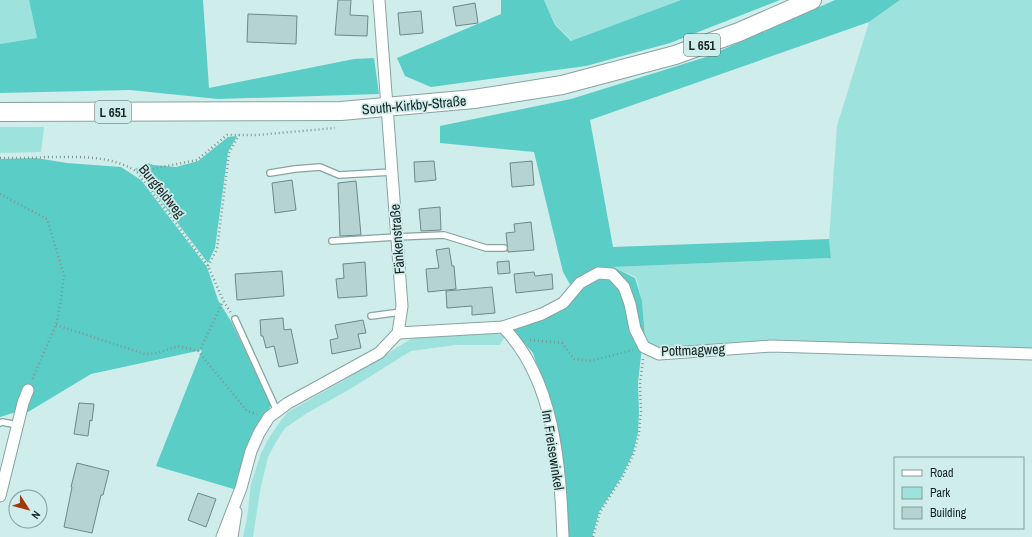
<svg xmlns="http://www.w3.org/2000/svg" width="1032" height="537" font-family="'Archivo Narrow',sans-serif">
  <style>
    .green { fill: #9ee2dd }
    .forest { fill: #5acdc6 }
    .building { fill: #b5d3d0; stroke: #6e8987 }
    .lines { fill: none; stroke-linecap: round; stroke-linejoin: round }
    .lane-casing { stroke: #87a4a1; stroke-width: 8 }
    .street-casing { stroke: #87a4a1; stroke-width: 13 }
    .primary-casing { stroke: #87a4a1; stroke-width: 20 }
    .path { stroke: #819795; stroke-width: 2.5; stroke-dasharray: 1 3; stroke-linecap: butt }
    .lane { stroke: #fff; stroke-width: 5.5 }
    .street { stroke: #fff; stroke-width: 11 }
    .primary { stroke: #fff; stroke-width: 18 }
    .labels { text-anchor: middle; stroke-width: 3.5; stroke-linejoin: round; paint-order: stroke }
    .shield { fill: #cfedea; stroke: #50615f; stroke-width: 1 }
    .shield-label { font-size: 13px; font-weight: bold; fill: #192524 }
    .street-label { font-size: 14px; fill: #192524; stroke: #cfedea }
  </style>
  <rect width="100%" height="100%" fill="#cfedea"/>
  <!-- green -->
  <g class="green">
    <polygon points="0,0 29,0 37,38 0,44"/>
    <polygon points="544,0 681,0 572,41 555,24"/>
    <polygon points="900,0 1032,0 1032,352 665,349 651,346 645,337 642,301 636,277 612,267 831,258 829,239 837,126 869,22"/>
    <polygon points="0,127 44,127 41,152 0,153"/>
    <polygon points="491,333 506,335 500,345 456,345 411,351 350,389 307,413 285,428 276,442 268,457 260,491 253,537 243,537 247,518 251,484 260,456 267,441 279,423 288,412 346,379 411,339 427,336"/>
  </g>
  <!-- forest -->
  <g class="forest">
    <polygon points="29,0 203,0 209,88 354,59 374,58 379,94 218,99 130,90 0,93 0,44 37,38"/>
    <polygon points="501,0 544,0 555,25 571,41 681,0 780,0 670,43 586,66 431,87 405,76 397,58 501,14"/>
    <polygon points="835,0 900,0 869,22 590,120 613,247 829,239 831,258 613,267 635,278 642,301 645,337 642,347 638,383 639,412 638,432 633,453 622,476 599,512 592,537 566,537 563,487 559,434 533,353 504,321 520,319 564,297 572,288 563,272 534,152 440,143 440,126 571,99 706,57"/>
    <polygon points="237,136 228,152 215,248 208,263 141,175 135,169 148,163 153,165 176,167 198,161 228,137"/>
    <polygon points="36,158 67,163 121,167 141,180 207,267 218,300 232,323 271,405 252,439 237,490 156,466 202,350 91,374 28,412 16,412 0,417 0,159"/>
  </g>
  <!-- building -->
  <g class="building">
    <polygon points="338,0 351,0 350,15 368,16 367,36 335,35"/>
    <polygon points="475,3 478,23 456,26 453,7"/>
    <polygon points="421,11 423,33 400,35 398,13"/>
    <polygon points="248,14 297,16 296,44 247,42"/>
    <polygon points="434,161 436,180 415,182 414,162"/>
    <polygon points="532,161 534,185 512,187 510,163"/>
    <polygon points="292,180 296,210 275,213 272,183"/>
    <polygon points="356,181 361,235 340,236 338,183"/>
    <polygon points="440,207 441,230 421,231 419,209"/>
    <polygon points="531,222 534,250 508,252 506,233 515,232 514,224"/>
    <polygon points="449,248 452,266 454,266 456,289 428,292 426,269 439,268 436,250"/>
    <polygon points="509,261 510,273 498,274 497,262"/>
    <polygon points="365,262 367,296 338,298 336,279 344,278 343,264"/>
    <polygon points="282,271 284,296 237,300 235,274"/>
    <polygon points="534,272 535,276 552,274 553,289 516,293 514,274"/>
    <polygon points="492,287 495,313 472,315 472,306 447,308 446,291"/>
    <polygon points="283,318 284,330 291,329 298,363 279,367 274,346 266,348 263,336 261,336 260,320"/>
    <polygon points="363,320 366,333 358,334 361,348 332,354 330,340 338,338 335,325"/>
    <polygon points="79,403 94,404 92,421 90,420 88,436 74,434"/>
    <polygon points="77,463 109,471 103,495 101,495 92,533 64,527 72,487 71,487"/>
    <polygon points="198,493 216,499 206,527 188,520"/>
  </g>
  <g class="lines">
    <defs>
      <g id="lane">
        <polyline points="270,173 295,169 320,167 339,175 392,172"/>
        <polyline points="332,241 396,237 444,235 486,248 504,248"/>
        <polyline points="371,316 401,312"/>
        <polyline points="235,319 277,411"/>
        <polyline points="0,423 2,422 18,425"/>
      </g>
      <g id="street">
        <path d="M503,327C555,380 560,466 563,537"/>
        <polyline points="398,333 503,327 542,314 563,303 580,283 598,273 612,274 624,287 630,304 635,329 644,347 659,354 771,346 1032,354"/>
        <polyline points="0,496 23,403 28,390"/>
        <polyline points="222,537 241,488 251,451 259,433 269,417 288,403 379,353 398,333 402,306 379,0"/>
        <polyline points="232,537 236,512"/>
      </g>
      <polyline id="primary" points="0,112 341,111 474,99 562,85 675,55 739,32 812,0"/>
    </defs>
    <!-- lane casing -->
    <use href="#lane" class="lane-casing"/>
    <!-- street casing -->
    <use href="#street" class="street-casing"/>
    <!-- primary casing -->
    <use href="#primary" class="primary-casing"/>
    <!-- path -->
    <g class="path">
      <path d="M0,158C17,158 33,158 50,157C79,157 112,155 137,172L208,266L223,300L231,313"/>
      <polyline points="137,172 197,160 227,135 257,135 335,128"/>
      <polyline points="0,194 47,219 64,275 60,306 56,325 32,380"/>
      <polyline points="208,266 217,249 229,153 239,135"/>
      <polyline points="56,325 145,354 158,353 178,346 198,351 247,411 257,414"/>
      <polyline points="530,340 562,343 574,359 590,361 633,350"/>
      <polyline points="198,351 201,348 223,301"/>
      <polyline points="593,537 600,512 623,476 634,453 639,432 641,411 640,384 643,359"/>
    </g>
    <!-- lane -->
    <use href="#lane" class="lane"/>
    <!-- street -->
    <use href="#street" class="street"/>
    <!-- primary -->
    <use href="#primary" class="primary"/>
  </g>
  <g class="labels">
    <!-- shield labels -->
    <g class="shield">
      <rect x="684" y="34" width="36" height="22" rx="3"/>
      <rect x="95" y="101" width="36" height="22" rx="3"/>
    </g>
    <g class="shield-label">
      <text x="702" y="50">L 651</text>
      <text x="113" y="117">L 651</text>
    </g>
    <!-- street labels -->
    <g class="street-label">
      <text transform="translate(414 105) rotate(-5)" y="5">South-Kirkby-Straße</text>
      <text transform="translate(162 191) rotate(51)" y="5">Burgfeldweg</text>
      <text transform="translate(397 239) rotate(-94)" y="5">Fänkenstraße</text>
      <text transform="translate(693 350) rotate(-2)" y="5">Pottmagweg</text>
      <text transform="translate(553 450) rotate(81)" y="5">Im Freisewinkel</text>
    </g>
  </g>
  <!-- legend -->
  <rect x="894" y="457" width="130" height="72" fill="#cfedea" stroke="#869d9b"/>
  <rect x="902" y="470" width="20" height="6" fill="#ffffff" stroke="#869d9b"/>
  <text x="930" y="477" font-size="12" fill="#192524">Road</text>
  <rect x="902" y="487" width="20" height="12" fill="#9ee2dd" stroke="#869d9b"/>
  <text x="930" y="497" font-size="12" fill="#192524">Park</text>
  <rect x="902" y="507" width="20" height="12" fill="#b5d3d0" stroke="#869d9b"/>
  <text x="930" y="517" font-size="12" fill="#192524">Building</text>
  <!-- north arrow -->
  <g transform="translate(28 509) rotate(126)"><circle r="19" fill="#cfedea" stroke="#869d9b"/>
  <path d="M0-3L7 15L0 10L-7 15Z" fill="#9e390b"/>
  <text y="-6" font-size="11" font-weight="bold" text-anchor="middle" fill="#192524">N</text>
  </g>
</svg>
